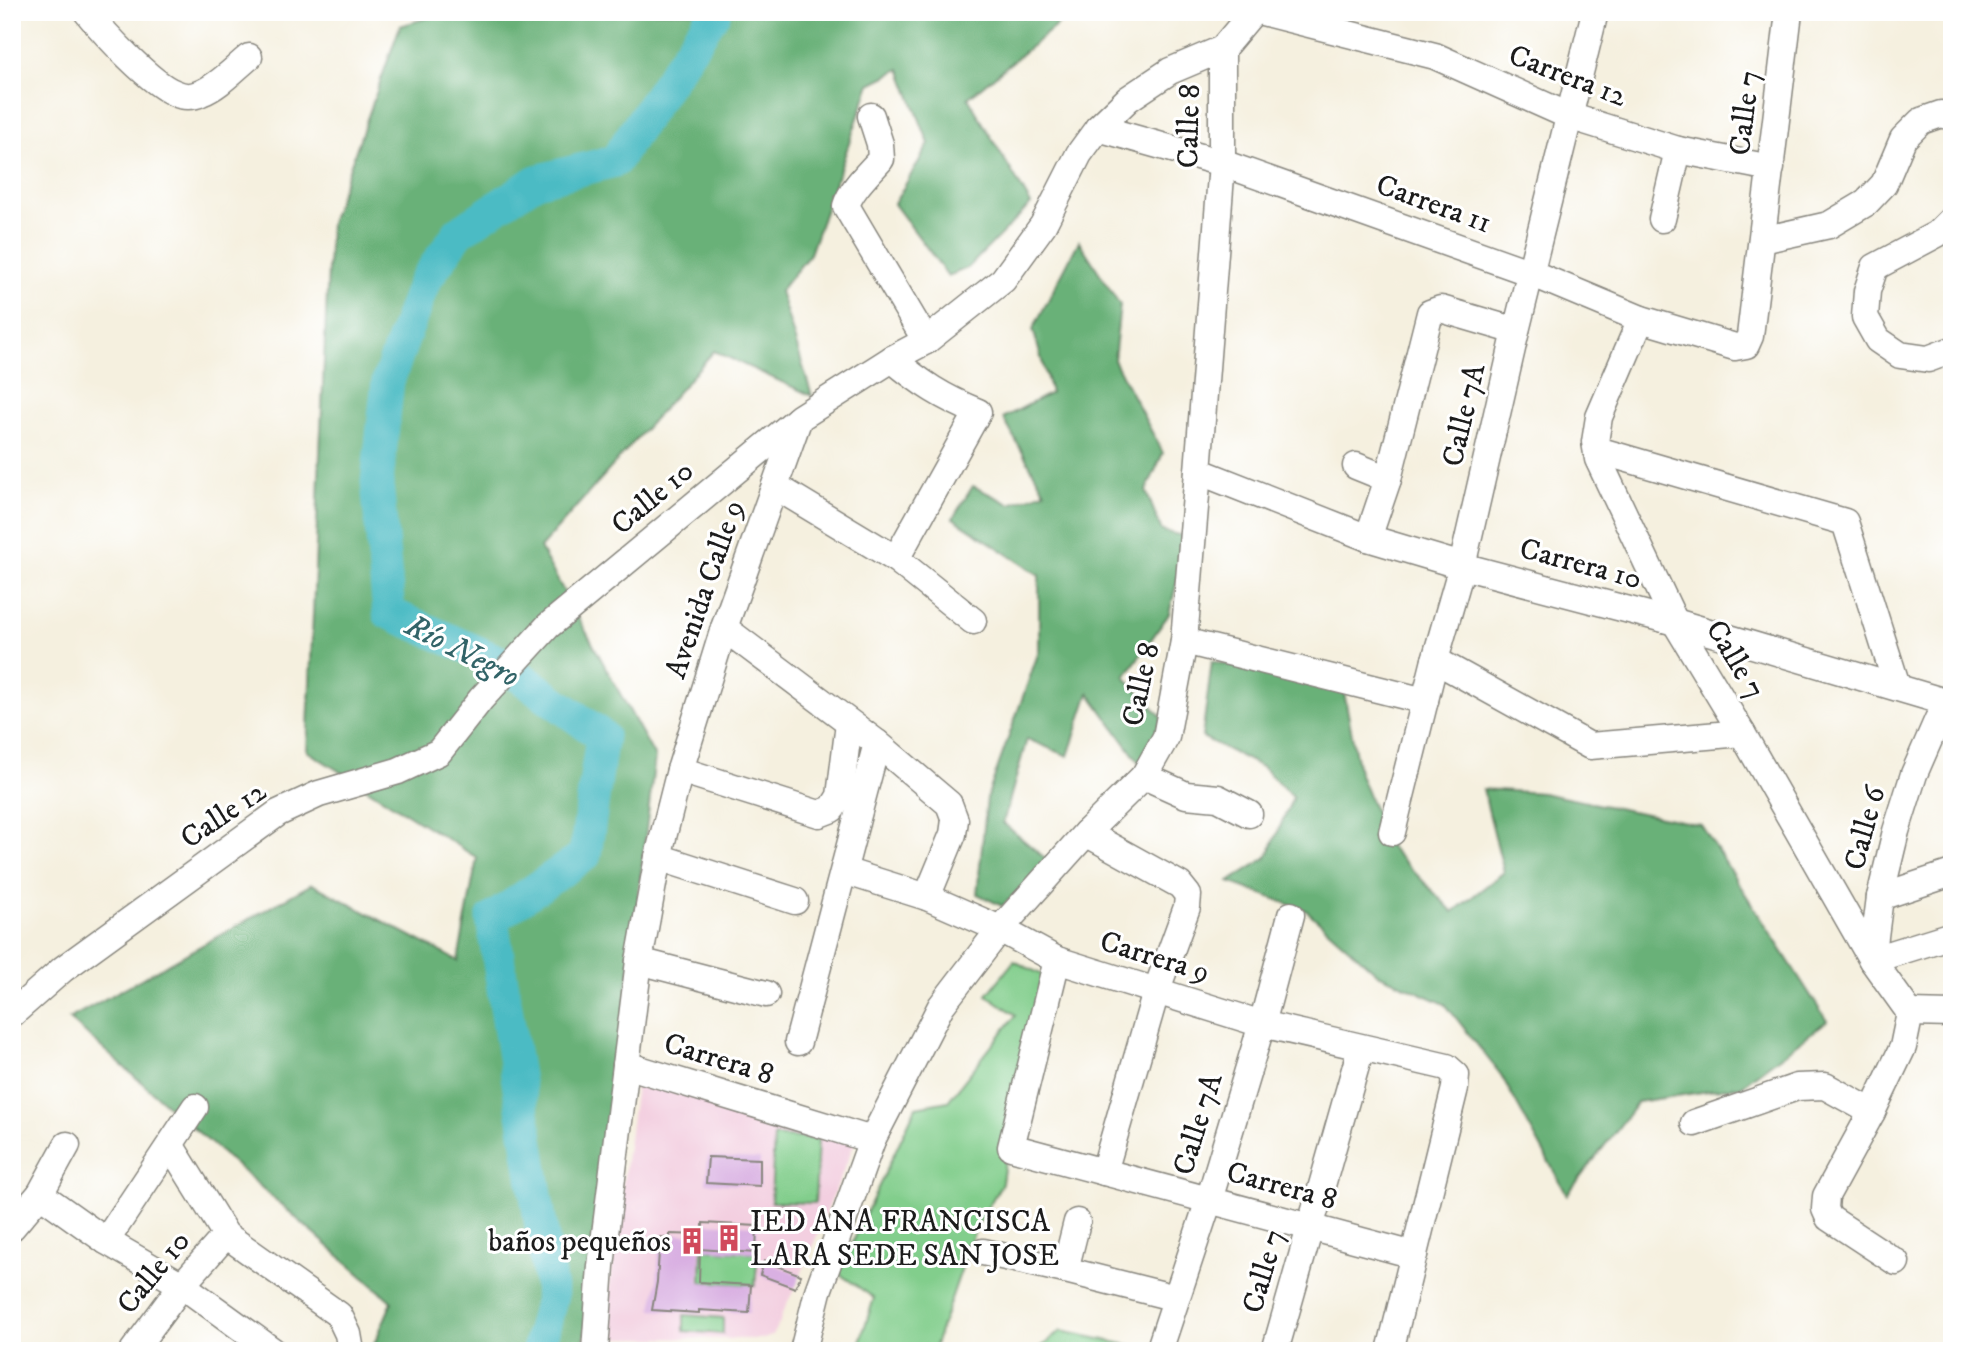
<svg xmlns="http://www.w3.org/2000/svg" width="1964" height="1363" font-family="'IM FELL DW Pica',serif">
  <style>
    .built { fill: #f3cfe0 }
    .green { fill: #82ce8c; stroke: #4f7554; stroke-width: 2 }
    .forest { fill: #69b178; stroke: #42664a; stroke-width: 2 }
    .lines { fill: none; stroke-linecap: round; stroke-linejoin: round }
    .river { stroke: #4cbbc4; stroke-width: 33 }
    .building { fill: #d9b0e2 }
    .minor-casing { stroke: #88867e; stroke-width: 29 }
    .minor { stroke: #fff; stroke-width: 26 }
    .labels { text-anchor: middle; stroke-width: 6; stroke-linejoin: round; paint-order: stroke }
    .street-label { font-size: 30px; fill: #1c1c1c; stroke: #fff }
    .poi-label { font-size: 30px; fill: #1c1c1c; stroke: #fff; text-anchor: start }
    .water-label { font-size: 32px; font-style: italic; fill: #326468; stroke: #fff }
  </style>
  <rect width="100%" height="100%" fill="#fff"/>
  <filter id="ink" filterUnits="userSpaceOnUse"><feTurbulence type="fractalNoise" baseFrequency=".0143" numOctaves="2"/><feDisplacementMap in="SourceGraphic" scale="14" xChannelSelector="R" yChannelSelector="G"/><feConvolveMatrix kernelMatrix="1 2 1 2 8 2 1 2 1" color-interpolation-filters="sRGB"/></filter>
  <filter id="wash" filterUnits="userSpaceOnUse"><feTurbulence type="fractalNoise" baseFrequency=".00686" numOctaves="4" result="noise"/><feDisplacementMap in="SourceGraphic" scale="28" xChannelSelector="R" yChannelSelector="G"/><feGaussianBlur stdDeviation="1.57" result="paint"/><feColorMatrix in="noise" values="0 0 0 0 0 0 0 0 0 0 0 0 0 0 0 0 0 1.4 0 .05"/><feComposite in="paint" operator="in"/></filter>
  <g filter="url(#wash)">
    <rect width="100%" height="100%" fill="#f5f0df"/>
    <!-- built -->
    <polygon class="built" points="636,1086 647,1087 730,1105 855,1142 798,1282 781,1315 780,1323 771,1336 764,1339 607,1338 609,1290"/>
    <!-- green -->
    <g class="green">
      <polygon points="1014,961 1049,978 1011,1117 1002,1183 975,1230 933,1351 857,1351 874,1298 838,1273 916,1107 948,1101 1016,1015 987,995"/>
      <polygon points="774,1136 818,1139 815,1203 771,1202"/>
      <polygon points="702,1249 758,1253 755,1286 701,1282"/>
      <polygon points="684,1315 723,1318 723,1334 684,1331"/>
      <polygon points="1061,1331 1144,1348 1144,1351 1036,1351"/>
    </g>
    <!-- forest -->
    <g class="forest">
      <polygon points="446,12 1073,12 968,98 1031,204 968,268 948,276 894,204 929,144 900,69 870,84 810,254 780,291 812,396 714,351 540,548 655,757 583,1351 371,1351 392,1302 69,1019 312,884 458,961 477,858 307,751 330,223 400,26"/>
      <polygon points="1079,241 1120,305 1114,360 1163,453 1146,491 1162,531 1188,537 1169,614 1125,677 1162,717 1143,768 1089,693 1068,756 1027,739 1003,823 1051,863 1002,906 977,894 987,798 1039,651 1039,575 953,518 973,486 1010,504 1045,492 1003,418 1051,393 1033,329"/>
      <polygon points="1212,661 1344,692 1359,772 1389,846 1453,912 1504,872 1483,789 1542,793 1701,825 1827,1021 1741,1086 1638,1102 1567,1195 1501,1075 1445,1004 1378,974 1307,911 1229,882 1267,857 1293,797 1262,767 1202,737"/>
    </g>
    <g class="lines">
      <!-- river -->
      <polyline class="river" points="538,1351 552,1295 492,919 585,855 602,736 498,661 389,613 377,482 388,381 424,282 459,232 536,181 615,161 715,12"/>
    </g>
    <g id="blocks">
      <!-- building -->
      <g class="building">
        <polygon points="708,1157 760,1159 760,1186 706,1183"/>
        <polygon points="703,1223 757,1226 756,1253 700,1249 699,1282 751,1285 749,1313 699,1310 699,1313 652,1310 657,1282 660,1237 670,1239 670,1234 703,1235"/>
        <polygon points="764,1261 801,1275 795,1288 760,1275"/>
      </g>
    </g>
  </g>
  <g filter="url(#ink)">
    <use href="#blocks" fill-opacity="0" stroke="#88867e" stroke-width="2"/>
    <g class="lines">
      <defs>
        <g id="minor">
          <path d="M87,12C104,33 151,84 175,93C183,97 193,97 201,93C219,86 234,69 249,57"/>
          <polyline points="1262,12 1435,56 1569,116 1678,150 1771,168"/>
          <path d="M871,116L880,144L881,159C869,173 851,189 846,206L926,341"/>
          <polyline points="1098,128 1222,163 1531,273 1641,319 1735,347 1746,345 1750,336 1789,12"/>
          <polyline points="1662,219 1678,150"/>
          <polyline points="1952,219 1937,234 1875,267 1867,291 1865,317 1878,340 1900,355 1928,359 1952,350"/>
          <polyline points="1762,240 1829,225 1866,203 1884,184 1903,139 1921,121 1941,114 1952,117"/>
          <polyline points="1641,319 1599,417 1595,442 1598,459 1675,622 1742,733 1872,960 1910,1013"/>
          <path d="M892,359C922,384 942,397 978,412L896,559"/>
          <polyline points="1597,450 1845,522 1897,686"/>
          <polyline points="1356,466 1388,479"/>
          <polyline points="1198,471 1368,538 1462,566 1675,622 1952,704"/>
          <polyline points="775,486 896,559 973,621"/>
          <polyline points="1368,538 1388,479 1430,313 1441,309 1516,331"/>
          <polyline points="724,628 877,743 949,804 955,820 953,834 927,897"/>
          <polyline points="1184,641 1425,701"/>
          <polyline points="1435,660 1590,746 1742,733"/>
          <polyline points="1952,723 1938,719 1914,774 1896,831 1880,897 1872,960 1952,935"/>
          <polyline points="680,770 819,814 832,809 840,796 849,723"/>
          <polyline points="1144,776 1186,795 1218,798 1249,814"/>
          <polyline points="1392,832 1435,660 1462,566 1516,331 1595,12"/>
          <polyline points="1086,833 1180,885 1188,895 1187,907 1156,992 1104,1172"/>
          <polyline points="658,857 795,901"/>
          <polyline points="844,871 927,897 1000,929 1057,960 1262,1024 1447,1067 1456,1075 1455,1088 1390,1351"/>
          <polyline points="1880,897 1952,873"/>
          <polyline points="1057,960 1011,1147 1414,1255"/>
          <polyline points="639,961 766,994"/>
          <polyline points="1910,1013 1952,1014"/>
          <polyline points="12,1014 63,969 278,813 319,794 398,771 439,752 481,699 548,626 797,420"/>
          <polyline points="798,1042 877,743"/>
          <polyline points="626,1065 872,1140"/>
          <polyline points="1694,1123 1797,1087 1825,1086 1872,1112"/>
          <polyline points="171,1146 226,1235 339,1315 348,1334 351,1351"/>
          <polyline points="40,1194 106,1241 182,1285 273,1351"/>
          <polyline points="12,1227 40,1194 67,1145"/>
          <polyline points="106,1241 195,1107"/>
          <polyline points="983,1252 1065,1270 1176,1298"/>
          <polyline points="1896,1262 1829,1218 1825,1209 1826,1196 1872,1112 1903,1047 1910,1013"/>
          <polyline points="1065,1270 1077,1222"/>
          <polyline points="133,1351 182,1285 226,1235"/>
          <polyline points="595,1351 601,1266 639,961 658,857 680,770 724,628 799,418 892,359 926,341 1003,280 1043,225 1079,154 1098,128 1128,99 1170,71 1222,49 1253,12"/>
          <polyline points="803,1351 818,1291 872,1140 941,1006 1000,929 1086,833 1144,776 1166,737 1184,641 1198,471 1222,163 1222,49"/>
          <polyline points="1159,1351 1209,1200 1262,1024 1291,915"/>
          <polyline points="1275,1351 1361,1048"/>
        </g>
      </defs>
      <!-- minor casing -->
      <use href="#minor" class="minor-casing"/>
      <!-- minor -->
      <use href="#minor" class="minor"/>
    </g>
  </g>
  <!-- icons -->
  <defs>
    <symbol id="building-bare" viewBox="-9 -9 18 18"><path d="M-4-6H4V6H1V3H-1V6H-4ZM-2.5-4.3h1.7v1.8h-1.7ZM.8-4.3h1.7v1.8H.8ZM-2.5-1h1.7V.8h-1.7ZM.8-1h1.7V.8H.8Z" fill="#d1495b" stroke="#fff" stroke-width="2.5" paint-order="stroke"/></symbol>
  </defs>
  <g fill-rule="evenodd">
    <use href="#building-bare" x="710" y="1219" width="38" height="38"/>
    <use href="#building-bare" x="673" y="1222" width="38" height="38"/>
  </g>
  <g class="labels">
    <!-- street labels -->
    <g class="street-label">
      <text transform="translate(1568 75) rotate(21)" y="10">Carrera 12</text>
      <text transform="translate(1744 113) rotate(-83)" y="10">Calle 7</text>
      <text transform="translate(1188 126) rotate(-89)" y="10">Calle 8</text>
      <text transform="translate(1434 203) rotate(20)" y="10">Carrera 11</text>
      <text transform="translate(1463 415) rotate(-77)" y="10">Calle 7A</text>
      <text transform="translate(652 497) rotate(-40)" y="10">Calle 10</text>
      <text transform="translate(1581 563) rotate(15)" y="10">Carrera 10</text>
      <text transform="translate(704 589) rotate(-71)" y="10">Avenida Calle 9</text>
      <text transform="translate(1736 659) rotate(59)" y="10">Calle 7</text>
      <text transform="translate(1140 684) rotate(-78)" y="10">Calle 8</text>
      <text transform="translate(223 814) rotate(-34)" y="10">Calle 12</text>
      <text transform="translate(1864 828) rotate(-75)" y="10">Calle 6</text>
      <text transform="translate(1155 956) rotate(17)" y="10">Carrera 9</text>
      <text transform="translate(719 1058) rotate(17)" y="10">Carrera 8</text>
      <text transform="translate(1197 1124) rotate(-73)" y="10">Calle 7A</text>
      <text transform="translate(1282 1185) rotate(15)" y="10">Carrera 8</text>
      <text transform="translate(1263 1271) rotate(-74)" y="10">Calle 7</text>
      <text transform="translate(153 1272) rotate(-51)" y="10">Calle 10</text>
    </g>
    <!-- poi labels -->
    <g class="poi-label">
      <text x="750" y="1231">IED ANA FRANCISCA<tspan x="750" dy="34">LARA SEDE SAN JOSE</tspan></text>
      <text x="671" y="1251" text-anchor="end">baños pequeños</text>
    </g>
    <!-- water labels -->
    <g class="water-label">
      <text transform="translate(463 650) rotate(27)" y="11">Río Negro</text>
    </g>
  </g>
  <!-- margin -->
  <rect width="1964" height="1363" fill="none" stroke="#fff" stroke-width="42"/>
</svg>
